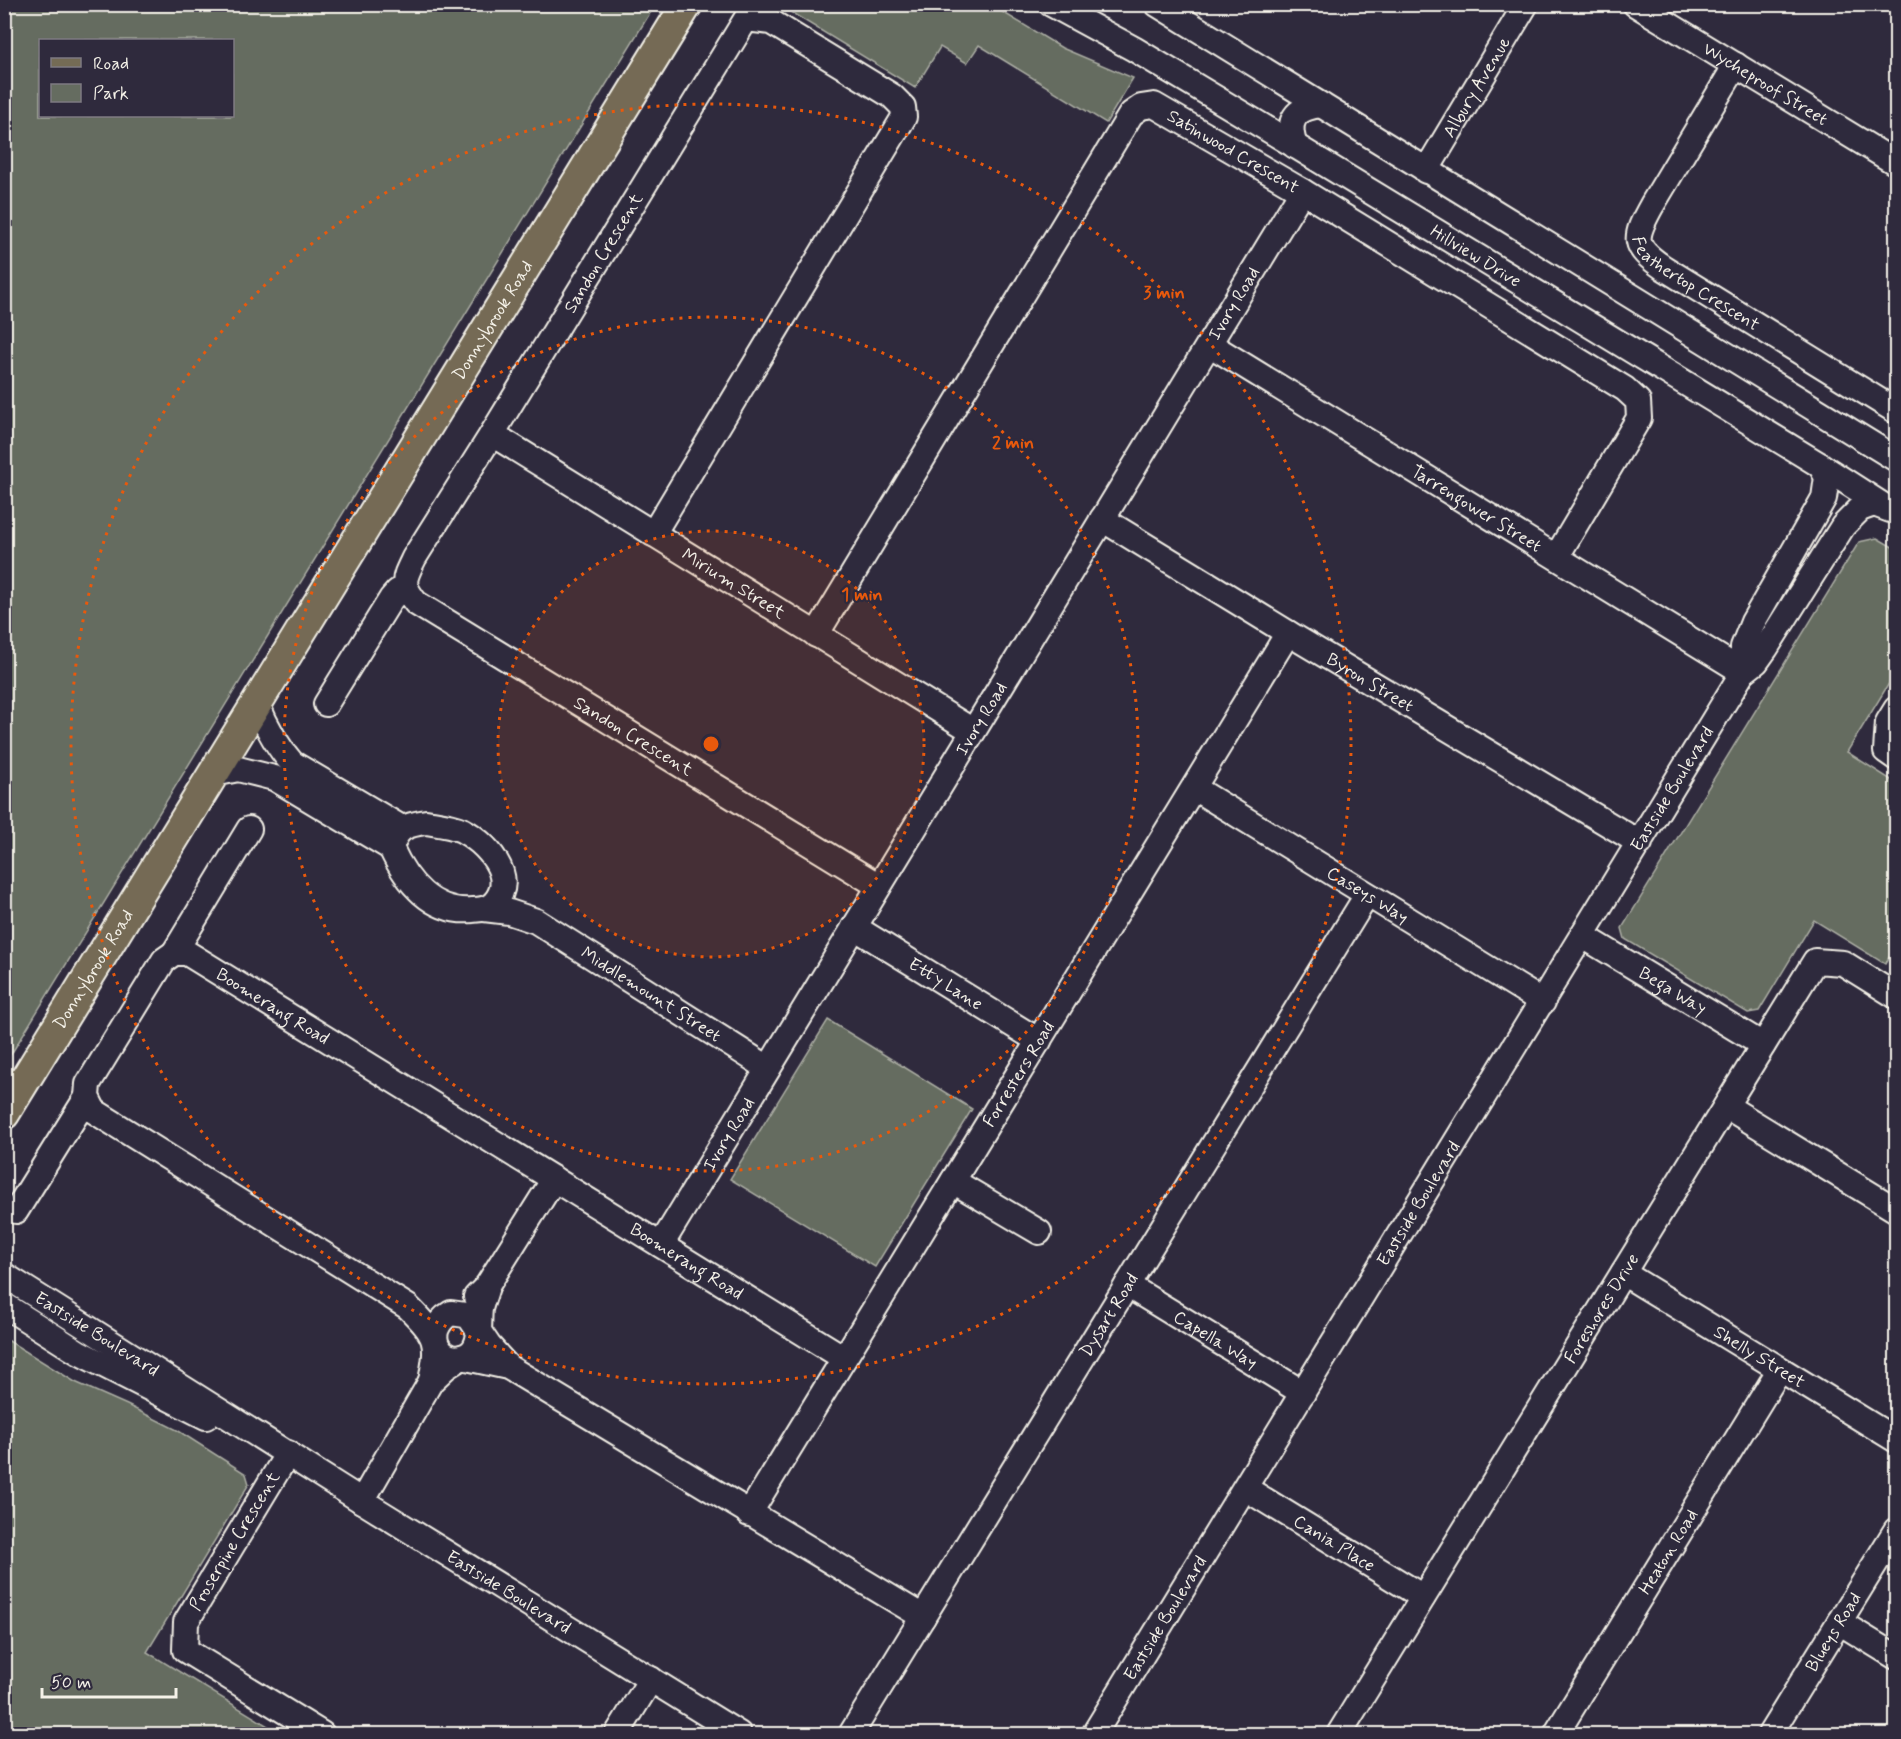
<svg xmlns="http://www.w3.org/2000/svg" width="1901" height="1739" font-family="Mynerve,sans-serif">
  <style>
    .green { fill: #656c60; stroke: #acaea4; stroke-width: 1.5; fill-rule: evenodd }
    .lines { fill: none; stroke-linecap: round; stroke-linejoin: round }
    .minor-casing { stroke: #f4f1e8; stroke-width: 28 }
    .major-casing { stroke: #f4f1e8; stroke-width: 34 }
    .minor { stroke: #2f2a3d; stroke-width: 24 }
    .major { stroke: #746b55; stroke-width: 30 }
    .ring { fill: none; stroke: #e8590c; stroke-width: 3; stroke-dasharray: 3 6 }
    .labels { text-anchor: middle; stroke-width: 4.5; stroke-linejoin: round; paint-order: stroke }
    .street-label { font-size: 18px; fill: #f4f1e8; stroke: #2f2a3d }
    .centre { fill: #e8590c; stroke: #2f2a3d; stroke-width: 3 }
    .ring-label { font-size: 18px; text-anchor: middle; font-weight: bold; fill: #e8590c; stroke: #2f2a3d; stroke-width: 4.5; stroke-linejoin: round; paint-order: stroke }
  </style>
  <rect width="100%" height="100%" fill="#2f2a3d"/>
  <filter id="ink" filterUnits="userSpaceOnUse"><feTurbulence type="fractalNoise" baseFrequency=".0167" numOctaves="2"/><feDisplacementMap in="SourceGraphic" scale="12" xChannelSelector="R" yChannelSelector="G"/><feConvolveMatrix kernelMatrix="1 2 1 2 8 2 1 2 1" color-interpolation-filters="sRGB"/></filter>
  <g filter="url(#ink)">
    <!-- green -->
    <g class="green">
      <path d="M5,4L655,5L5,1064L4,5ZM40,40H232V116H40Z"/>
      <polygon points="779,5 991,5 1062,48 1133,78 1106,123 979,45 967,63 940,47 915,88"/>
      <polygon points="1877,538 1896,549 1896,672 1847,752 1896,783 1896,946 1885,964 1814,920 1759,1011 1748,1013 1625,939 1622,928 1859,542"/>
      <polygon points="828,1020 972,1109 875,1267 730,1179"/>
      <polygon points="4,1338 75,1382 127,1405 177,1430 246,1474 249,1484 147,1652 281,1734 5,1734"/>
    </g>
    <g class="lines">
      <defs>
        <g id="minor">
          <path id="s1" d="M1051,4L1134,49L1289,142L1820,465L1887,508"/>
          <polyline points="1157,4 1896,459"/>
          <path id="s2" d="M1635,4L1896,163"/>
          <path id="s3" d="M1736,65L1652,205C1633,239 1632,246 1664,268L1896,411"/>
          <path d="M1295,146C1286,120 1295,108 1321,105"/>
          <path id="s4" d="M1426,171L1526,4"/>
          <path id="s5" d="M1209,344L1743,672"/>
          <path id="s6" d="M492,434L973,731"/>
          <path id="s7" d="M1102,519L1288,633L1640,843"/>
          <path id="s8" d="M653,534L904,117L903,107L892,96L771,22L746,19L492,434L414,558C404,579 400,583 416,603L879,886"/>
          <path id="s9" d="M816,635L1131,114L1141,107L1154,105L1302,191L1625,389L1638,401L1639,418L1557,556"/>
          <polyline points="1743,672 1743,647 1753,622 1824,498 1827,477 1820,465"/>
          <path d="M257,704C266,726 276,745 292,763L402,828"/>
          <polyline points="326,704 391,599 398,591 405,589"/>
          <polyline points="1896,709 1888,722 1886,751 1896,758"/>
          <polyline points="214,774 238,769 274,778 391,848"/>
          <path id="s10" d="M1194,788L1543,1002"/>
          <path d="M426,822C438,824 450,825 462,830C485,842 519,877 494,903C488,909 480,910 473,910C432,914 406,881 391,848C397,827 406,825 426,822Z"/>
          <path id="s11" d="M484,909L509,912L536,921L768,1068"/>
          <path id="s12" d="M854,927L1039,1041"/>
          <path id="s13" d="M1583,936L1763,1045"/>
          <polyline points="174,953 249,829"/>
          <polyline points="1726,1106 1896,1210"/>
          <polyline points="953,1181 1039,1232"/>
          <polyline points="16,1211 87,1097"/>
          <path id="s14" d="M661,1245L1302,191"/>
          <path id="s15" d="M1623,1273L1896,1440"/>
          <path id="s16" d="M4,1275L362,1501L739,1734"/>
          <path id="s17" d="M1127,1285L1303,1393"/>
          <path d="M487,1286C485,1294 482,1301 480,1309C478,1324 483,1347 467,1355C442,1368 419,1332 451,1313L465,1315L470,1318L489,1346L508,1367"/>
          <polyline points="476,1297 487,1286 554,1179"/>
          <polyline points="4,1305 78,1352 206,1417"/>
          <path id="s18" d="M431,1381C439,1341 437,1336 408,1307L94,1111L87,1097L88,1084L164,960L174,953H187L844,1358"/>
          <polyline points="288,1453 186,1622 185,1650 322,1734"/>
          <path id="s19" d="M1245,1488L1423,1597"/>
          <polyline points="362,1501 431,1381 446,1367 462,1357 508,1367 923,1617"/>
          <path id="s20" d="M749,1514L1288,633"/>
          <polyline points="1839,1622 1896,1657"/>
          <polyline points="617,1734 651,1679"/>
          <path id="s21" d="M851,1734L1367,895"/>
          <path id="s22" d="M1094,1734L1743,672L1756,662L1766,648L1843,526L1860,509L1874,504L1890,510"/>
          <path id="s23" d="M1339,1734L1815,961L1843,963L1896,996"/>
          <path id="s24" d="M1556,1734L1780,1369"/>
          <path id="s25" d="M1770,1734L1896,1530"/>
        </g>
        <g id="major">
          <path id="s26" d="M4,1114L687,4"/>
        </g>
      </defs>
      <!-- minor casing -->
      <use href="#minor" class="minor-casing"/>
      <!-- major casing -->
      <use href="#major" class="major-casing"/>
      <!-- minor -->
      <use href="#minor" class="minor"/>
      <!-- major -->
      <use href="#major" class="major"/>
    </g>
  </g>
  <!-- distance rings -->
  <circle cx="711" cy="744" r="213" fill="#e8590c" fill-opacity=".12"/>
  <g class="ring">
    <circle cx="711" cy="744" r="213"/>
    <circle cx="711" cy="744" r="427"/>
    <circle cx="711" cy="744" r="640"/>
  </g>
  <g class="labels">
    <!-- street labels -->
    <g class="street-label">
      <text dy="6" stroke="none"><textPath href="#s2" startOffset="153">Wycheproof Street</textPath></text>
      <text dy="6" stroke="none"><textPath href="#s4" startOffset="98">Albury Avenue</textPath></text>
      <text dy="6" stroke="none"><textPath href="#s9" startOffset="726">Satinwood Crescent</textPath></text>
      <text transform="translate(603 253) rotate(-59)" y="6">Sandon Crescent</text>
      <text dy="6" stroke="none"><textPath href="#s1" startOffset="494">Hillview Drive</textPath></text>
      <text dy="6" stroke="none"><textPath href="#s3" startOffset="274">Feathertop Crescent</textPath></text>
      <text dy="6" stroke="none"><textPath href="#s14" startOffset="1102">Ivory Road</textPath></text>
      <text dy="6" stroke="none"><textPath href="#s26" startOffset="932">Donnybrook Road</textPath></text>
      <text dy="6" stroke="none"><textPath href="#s5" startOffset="314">Tarrengower Street</textPath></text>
      <text dy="6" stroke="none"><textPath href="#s6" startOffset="284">Mirium Street</textPath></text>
      <text dy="6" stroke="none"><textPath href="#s7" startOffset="314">Byron Street</textPath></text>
      <text dy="6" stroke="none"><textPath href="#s14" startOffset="616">Ivory Road</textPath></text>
      <text dy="6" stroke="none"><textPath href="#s8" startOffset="1617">Sandon Crescent</textPath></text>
      <text dy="6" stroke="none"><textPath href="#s22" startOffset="1108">Eastside Boulevard</textPath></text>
      <text dy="6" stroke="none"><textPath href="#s10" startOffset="204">Caseys Way</textPath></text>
      <text dy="6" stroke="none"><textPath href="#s26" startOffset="170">Donnybrook Road</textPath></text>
      <text dy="6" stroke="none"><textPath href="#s12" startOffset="108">Etty Lane</textPath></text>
      <text dy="6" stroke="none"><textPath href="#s13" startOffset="105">Bega Way</textPath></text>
      <text dy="6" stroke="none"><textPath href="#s11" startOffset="190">Middlemount Street</textPath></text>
      <text dy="6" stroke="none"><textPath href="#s18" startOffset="754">Boomerang Road</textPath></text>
      <text dy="6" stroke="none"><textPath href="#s20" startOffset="516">Forresters Road</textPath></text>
      <text dy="6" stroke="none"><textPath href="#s14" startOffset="130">Ivory Road</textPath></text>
      <text dy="6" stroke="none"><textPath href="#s22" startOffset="622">Eastside Boulevard</textPath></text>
      <text dy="6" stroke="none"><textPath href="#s18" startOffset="1240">Boomerang Road</textPath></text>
      <text dy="6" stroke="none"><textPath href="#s23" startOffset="500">Foreshores Drive</textPath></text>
      <text dy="6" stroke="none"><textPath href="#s21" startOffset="492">Dysart Road</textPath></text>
      <text dy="6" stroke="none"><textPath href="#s16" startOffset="110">Eastside Boulevard</textPath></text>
      <text dy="6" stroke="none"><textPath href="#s17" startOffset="104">Capella Way</textPath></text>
      <text dy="6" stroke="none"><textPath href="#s15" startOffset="160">Shelly Street</textPath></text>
      <text transform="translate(234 1541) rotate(-59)" y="6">Proserpine Crescent</text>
      <text dy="6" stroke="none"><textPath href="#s19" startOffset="105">Cania Place</textPath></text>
      <text dy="6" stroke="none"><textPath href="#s24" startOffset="214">Heaton Road</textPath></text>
      <text dy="6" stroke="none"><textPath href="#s16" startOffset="596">Eastside Boulevard</textPath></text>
      <text dy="6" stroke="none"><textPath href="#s22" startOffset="136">Eastside Boulevard</textPath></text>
      <text dy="6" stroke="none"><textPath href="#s25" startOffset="120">Blueys Road</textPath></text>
    </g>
  </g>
  <circle cx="711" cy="744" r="9" class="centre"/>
  <g class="ring-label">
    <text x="1164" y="298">3 min</text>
    <text x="1013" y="448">2 min</text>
    <text x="862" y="600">1 min</text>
  </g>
  <!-- margin -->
  <rect width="1901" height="1739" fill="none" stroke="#2f2a3d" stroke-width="24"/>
  <rect x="12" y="12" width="1877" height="1715" fill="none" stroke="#f4f1e8" stroke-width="2" filter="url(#ink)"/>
  <!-- legend -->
  <rect x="39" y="39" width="195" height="78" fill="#2f2a3d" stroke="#7e7a81" stroke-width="1.5"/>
  <rect x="51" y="58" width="30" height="9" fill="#746b55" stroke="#7e7a81" stroke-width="1.5"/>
  <text x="93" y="69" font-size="18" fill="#f4f1e8">Road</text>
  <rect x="51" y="84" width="30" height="18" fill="#656c60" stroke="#7e7a81" stroke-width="1.5"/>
  <text x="93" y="99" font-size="18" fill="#f4f1e8">Park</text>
  <!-- scale -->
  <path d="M42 1688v9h134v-9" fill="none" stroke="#f4f1e8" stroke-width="3"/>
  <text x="51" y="1688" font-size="18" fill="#f4f1e8" stroke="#2f2a3d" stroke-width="4.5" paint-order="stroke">50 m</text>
</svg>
